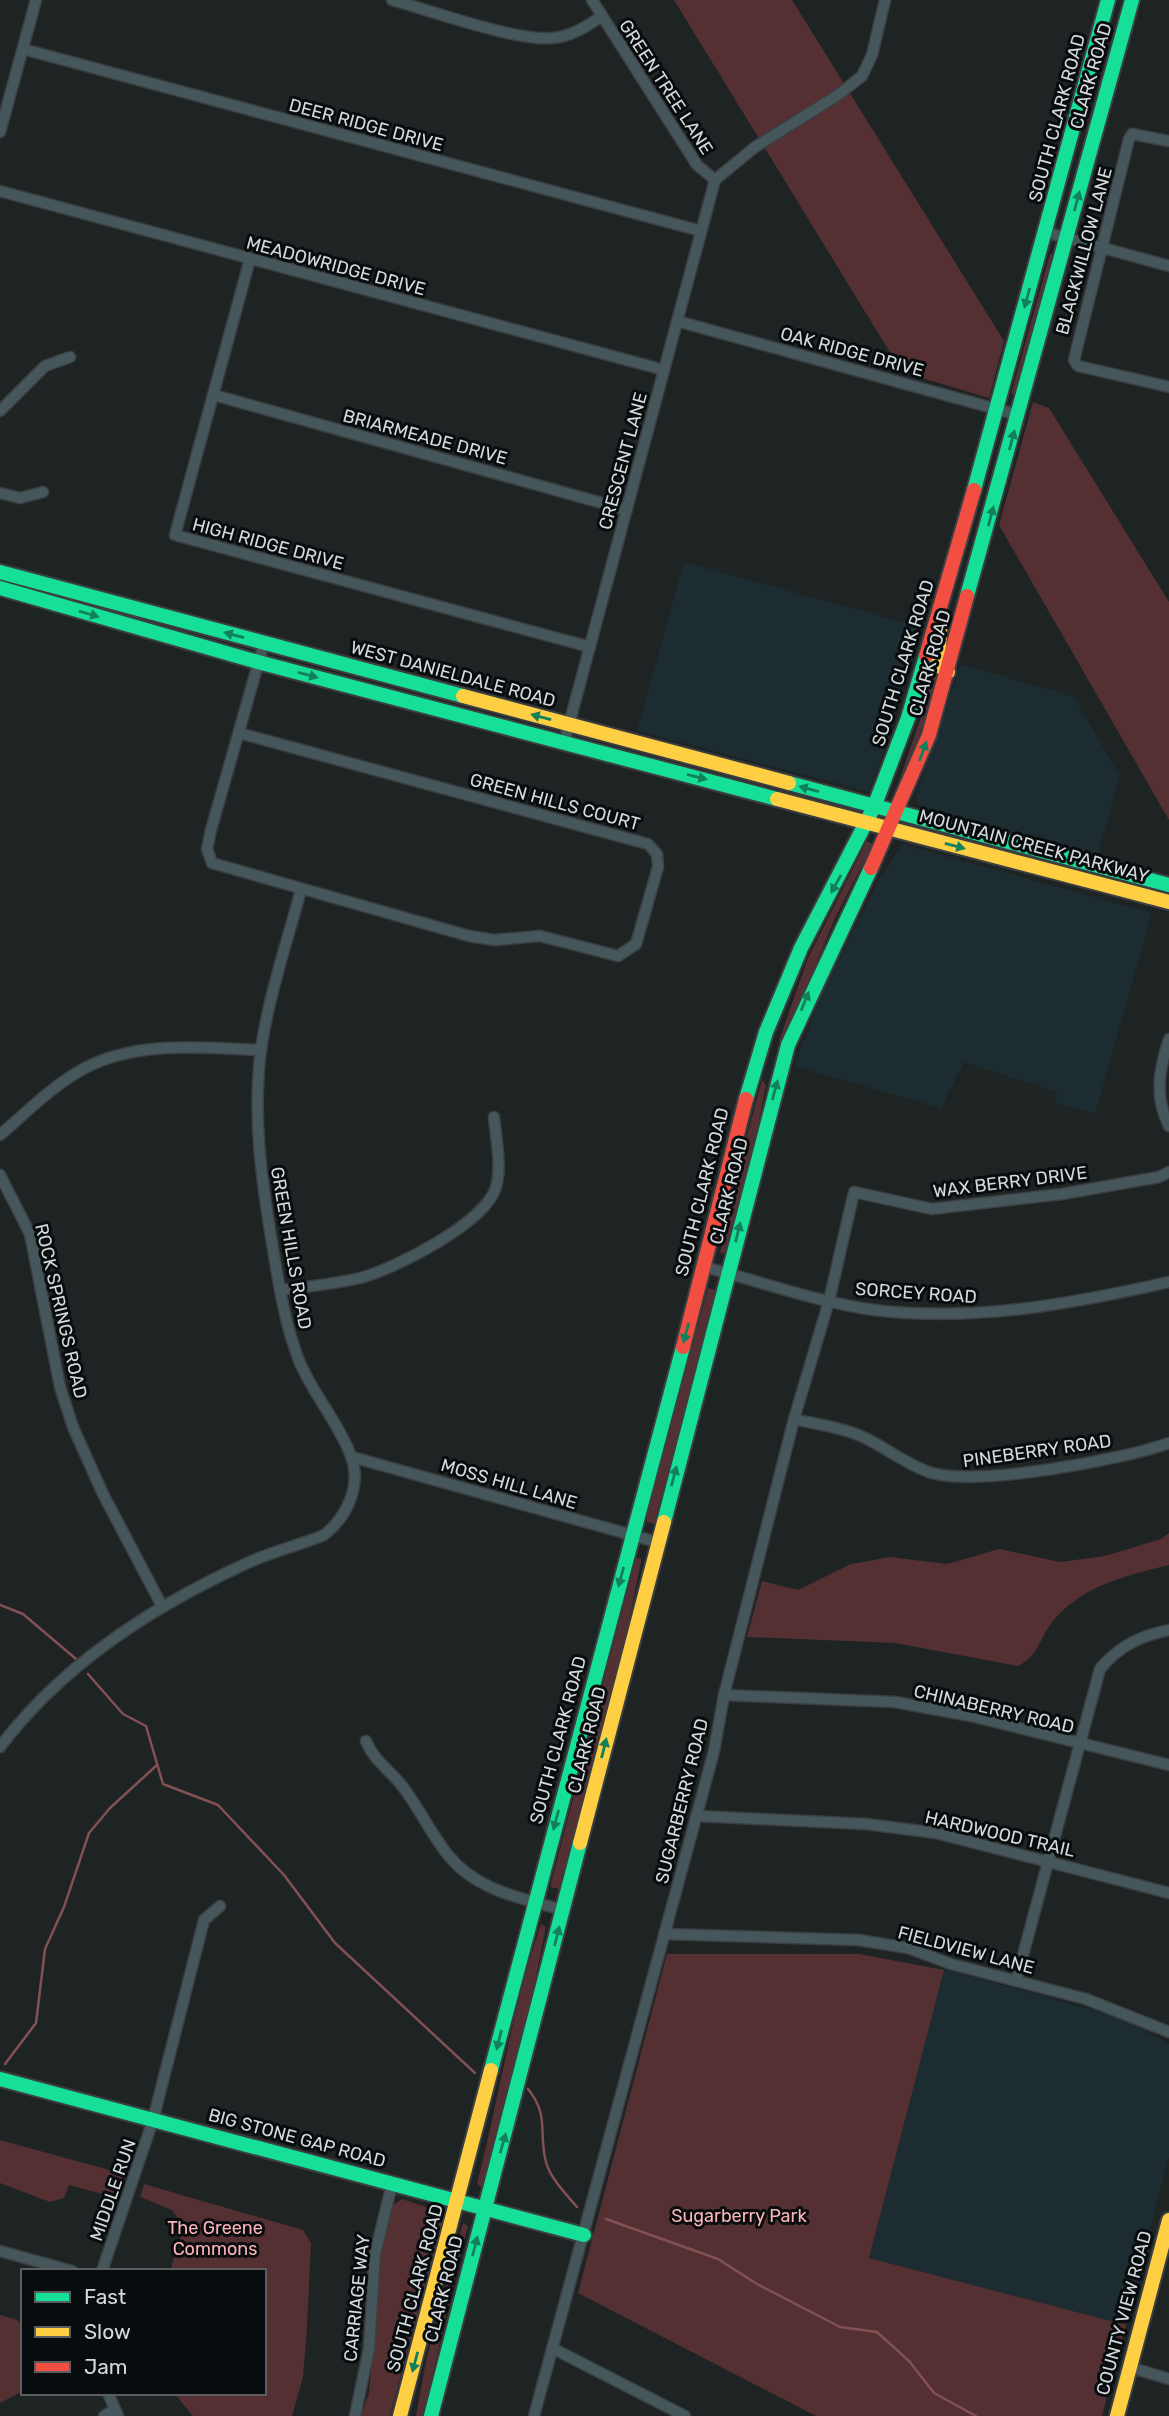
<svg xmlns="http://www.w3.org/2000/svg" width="1169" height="2416" font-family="Rubik,sans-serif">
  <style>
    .built { fill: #1c2c30 }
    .green { fill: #543033 }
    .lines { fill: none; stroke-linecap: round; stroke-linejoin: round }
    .stream { stroke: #835053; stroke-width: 2.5 }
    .street-casing { stroke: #3c3f41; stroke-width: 13 }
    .fast-casing { stroke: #3c3f41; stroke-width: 18 }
    .slow-casing { stroke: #3c3f41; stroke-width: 18 }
    .jam-casing { stroke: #3c3f41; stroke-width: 18 }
    .street { stroke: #46575b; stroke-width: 10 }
    .fast { stroke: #16e098; stroke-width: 14 }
    .slow { stroke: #ffcf43; stroke-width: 14 }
    .jam { stroke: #f24e42; stroke-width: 14 }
    .oneway { fill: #10815a }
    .labels { text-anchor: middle; stroke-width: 6; stroke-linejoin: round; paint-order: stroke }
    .street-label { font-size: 18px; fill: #d4dadc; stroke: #080c0e }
    .park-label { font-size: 18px; fill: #fdb4b8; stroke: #080c0e }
  </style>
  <rect width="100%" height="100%" fill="#1e2324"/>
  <!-- built -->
  <g class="built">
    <polygon points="684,562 920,627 889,738 869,792 637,731"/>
    <polygon points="961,664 1074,697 1120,776 1097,857 919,805 915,798"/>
    <polygon points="902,844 1152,913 1095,1114 1055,1103 1057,1092 964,1062 941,1108 794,1066 823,990 878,882"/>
    <polygon points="944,1969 1122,2018 1169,2044 1169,2156 1126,2325 869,2258"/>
  </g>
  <!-- green -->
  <g class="green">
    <polygon points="674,0 792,0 1004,341 989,398 902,372"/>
    <polygon points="1050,254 1056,255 1017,396 1011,394"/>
    <polygon points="1033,402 1049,408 1169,602 1169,820 999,525"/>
    <polygon points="929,674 939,677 901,791 896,790 921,717"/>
    <polygon points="867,841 873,844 835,918 784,1042 779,1041 808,958"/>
    <polygon points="762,1080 766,1085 753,1151 726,1254 720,1253 735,1197 739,1165"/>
    <polygon points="708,1288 715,1290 715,1296 654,1524 647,1522 647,1514"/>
    <path d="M1169,1533V1565C1126,1576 1083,1585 1053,1621C1040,1637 1038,1657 1018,1666L895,1643L747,1637L762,1581L798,1590L851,1564L890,1557L947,1564L999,1549L1060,1562L1105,1556L1161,1539Z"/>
    <polygon points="636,1558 641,1559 641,1562 628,1626 559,1889 551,1887 551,1883"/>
    <path d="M541,1924L546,1927L532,1995L482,2188L477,2184C499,2098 512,2009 541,1924Z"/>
    <polygon points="667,1954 859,1954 944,1970 869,2258 1126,2325 1102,2416 816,2416 578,2293"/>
    <polygon points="0,2140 124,2174 117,2198 69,2185 64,2198 50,2202 0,2183"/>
    <polygon points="144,2184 303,2230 311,2243 307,2327 303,2377 292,2416 193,2416 174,2393 264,2393 264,2271 170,2271 184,2226 172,2210 140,2197"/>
    <polygon points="402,2199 444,2213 390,2416 361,2416 369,2393 381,2251 393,2205"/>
    <path d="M463,2223L468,2226C451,2289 439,2353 422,2416H416L426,2361Z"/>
    <polygon points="0,2315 17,2320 23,2326 23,2391 0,2403"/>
  </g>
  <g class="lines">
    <!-- stream -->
    <g class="stream">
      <polyline points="0,1605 23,1614 76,1659"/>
      <polyline points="88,1674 123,1714 146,1726 163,1784 218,1805 284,1875 335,1943 475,2073"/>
      <polyline points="5,2064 36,2023 45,1949 64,1907 89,1833 110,1808 157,1765"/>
      <path d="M528,2089C550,2116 538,2133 546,2162C550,2178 566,2194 577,2207"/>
      <polyline points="606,2219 718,2259 757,2284 840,2327 877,2332 909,2361 934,2393 976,2416"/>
    </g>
    <defs>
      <g id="street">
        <path d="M392,0C429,10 518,42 552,38C571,37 587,26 602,16"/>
        <polyline points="592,0 697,165 715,180"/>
        <polyline points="23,49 701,231"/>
        <polyline points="0,132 36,0"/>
        <polyline points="1169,141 1132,134 1129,139 1074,360 1078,366 1169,387"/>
        <polyline points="715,180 755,147 838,95 862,76 872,55 885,0"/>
        <polyline points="0,191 664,370"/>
        <polyline points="1045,232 1169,266"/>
        <polyline points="250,259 175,535 590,647"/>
        <polyline points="677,321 1018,415"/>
        <polyline points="214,395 627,510"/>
        <polyline points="0,411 45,366 70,357"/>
        <polyline points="0,493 20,498 43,492"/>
        <polyline points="239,733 648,844 657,854 658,867 636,944 618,956 540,936 494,940 469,936 212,863 207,849 211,830 264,643"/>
        <polyline points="564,743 715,180"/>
        <path d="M1169,1039C1159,1070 1154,1096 1169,1126"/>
        <path d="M0,1135C27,1112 53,1085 85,1068C138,1040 203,1048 261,1050"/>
        <polyline points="0,1175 30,1234 60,1387 73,1427 103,1494 162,1606"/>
        <path d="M704,1267C760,1281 816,1302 874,1310C975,1322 1071,1304 1169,1282"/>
        <path d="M280,1290C307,1287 334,1284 360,1278C394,1269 486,1223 496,1187C502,1165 496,1140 494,1117"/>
        <path d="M794,1419C815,1424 841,1427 861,1436C886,1447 906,1465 932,1473C979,1486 1122,1460 1169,1443"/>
        <polyline points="352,1457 657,1542"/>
        <polyline points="724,1695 895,1702 971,1716 1169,1765"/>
        <path d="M366,1741C374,1761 390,1770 403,1787C419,1808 431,1834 448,1855C477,1891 521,1898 563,1910"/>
        <path d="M0,1747C61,1666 152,1607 243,1565C269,1552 298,1546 324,1535C347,1517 362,1485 351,1456C338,1421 311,1392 298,1358C285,1323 279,1286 273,1249C262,1183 252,1117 261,1049C269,995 287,942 301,890"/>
        <polyline points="696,1816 866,1824 936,1833 1169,1893"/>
        <polyline points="664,1934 859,1940 908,1948 951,1964 1086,1999 1169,2032"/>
        <path d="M1016,1981L1100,1669C1119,1646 1140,1636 1169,1630"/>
        <polyline points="0,2251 72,2271"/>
        <polyline points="102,2271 153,2120 204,1920 220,1906"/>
        <polyline points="552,2348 685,2416"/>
        <polyline points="1129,2367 1169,2379"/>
        <polyline points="108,2393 118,2416"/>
        <polyline points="104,2416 114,2410"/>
        <polyline points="355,2416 369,2349 375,2254 392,2184"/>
        <polyline points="534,2416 714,1751 724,1695 794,1419 829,1301 854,1192 932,1209 1062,1194 1159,1177 1169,1172"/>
      </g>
      <g id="fast">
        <polyline points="974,490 1108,0"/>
        <polyline points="0,572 463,696"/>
        <polyline points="0,588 258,662 777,799"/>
        <polyline points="967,596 1132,0"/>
        <polyline points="789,783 1169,885"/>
        <polyline points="746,1099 766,1032 801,948 874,807 908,718 926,656"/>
        <polyline points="664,1522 788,1045 871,868"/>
        <polyline points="491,2070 683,1347"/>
        <polyline points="0,2079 584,2235"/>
        <polyline points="431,2416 580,1843"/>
      </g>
      <g id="slow">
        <polyline points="940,631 938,665 948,672"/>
        <polyline points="463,696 789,783"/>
        <polyline points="777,799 1169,902"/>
        <polyline points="580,1843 664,1522"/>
        <polyline points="400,2416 491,2070"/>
        <polyline points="1117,2416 1169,2220"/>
      </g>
      <g id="jam">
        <polyline points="926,656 974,490"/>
        <polyline points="871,868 929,735 967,596"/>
        <polyline points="683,1347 746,1099"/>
      </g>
    </defs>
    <!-- street casing -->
    <use href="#street" class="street-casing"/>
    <!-- fast casing -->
    <use href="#fast" class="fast-casing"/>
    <!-- slow casing -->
    <use href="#slow" class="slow-casing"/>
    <!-- jam casing -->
    <use href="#jam" class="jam-casing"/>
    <!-- street -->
    <use href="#street" class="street"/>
    <!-- fast -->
    <use href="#fast" class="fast"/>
    <!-- slow -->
    <use href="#slow" class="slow"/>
    <!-- jam -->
    <use href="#jam" class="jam"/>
  </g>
  <!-- one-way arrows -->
  <defs><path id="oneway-solid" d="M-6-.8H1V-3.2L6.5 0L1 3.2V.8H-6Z" transform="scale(1.75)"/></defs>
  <g class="oneway">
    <use href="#oneway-solid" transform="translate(1077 201) rotate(-75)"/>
    <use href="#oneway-solid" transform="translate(1027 298) rotate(105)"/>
    <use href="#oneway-solid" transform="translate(1012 440) rotate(-75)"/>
    <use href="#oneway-solid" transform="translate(991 516) rotate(-75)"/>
    <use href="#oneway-solid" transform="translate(89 614) rotate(16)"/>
    <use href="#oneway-solid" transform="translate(234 635) rotate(-165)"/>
    <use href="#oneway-solid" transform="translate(308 675) rotate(15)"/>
    <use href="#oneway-solid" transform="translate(541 717) rotate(-165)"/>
    <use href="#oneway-solid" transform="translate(923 751) rotate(-70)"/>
    <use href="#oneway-solid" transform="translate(697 777) rotate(14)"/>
    <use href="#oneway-solid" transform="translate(809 789) rotate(-165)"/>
    <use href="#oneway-solid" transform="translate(955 846) rotate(15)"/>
    <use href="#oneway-solid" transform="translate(836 884) rotate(119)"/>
    <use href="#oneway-solid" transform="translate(805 1001) rotate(-68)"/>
    <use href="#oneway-solid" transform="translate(775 1090) rotate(-75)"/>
    <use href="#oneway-solid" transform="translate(738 1232) rotate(-76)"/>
    <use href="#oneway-solid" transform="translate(686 1333) rotate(105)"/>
    <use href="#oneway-solid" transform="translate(674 1476) rotate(-75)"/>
    <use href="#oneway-solid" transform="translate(621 1577) rotate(105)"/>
    <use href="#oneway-solid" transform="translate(604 1748) rotate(-76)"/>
    <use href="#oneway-solid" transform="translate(556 1820) rotate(105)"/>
    <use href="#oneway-solid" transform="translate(557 1936) rotate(-76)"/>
    <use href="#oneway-solid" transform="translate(499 2040) rotate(104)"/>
    <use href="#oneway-solid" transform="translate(503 2143) rotate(-74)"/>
    <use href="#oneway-solid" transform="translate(475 2246) rotate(-76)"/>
    <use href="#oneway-solid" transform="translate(415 2362) rotate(105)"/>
  </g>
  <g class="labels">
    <!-- street labels -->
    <g class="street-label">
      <text transform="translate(1091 76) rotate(-74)" y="6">CLARK ROAD</text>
      <text transform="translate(666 87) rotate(57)" y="6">GREEN TREE LANE</text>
      <text transform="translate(1057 118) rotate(-75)" y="6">SOUTH CLARK ROAD</text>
      <text transform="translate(366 125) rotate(15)" y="6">DEER RIDGE DRIVE</text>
      <text transform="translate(1084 251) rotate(-75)" y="6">BLACKWILLOW LANE</text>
      <text transform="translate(336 266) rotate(15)" y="6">MEADOWRIDGE DRIVE</text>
      <text transform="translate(852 352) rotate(15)" y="6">OAK RIDGE DRIVE</text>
      <text transform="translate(425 437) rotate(15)" y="6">BRIARMEADE DRIVE</text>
      <text transform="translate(623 461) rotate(-75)" y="6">CRESCENT LANE</text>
      <text transform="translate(268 544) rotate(15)" y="6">HIGH RIDGE DRIVE</text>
      <text transform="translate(903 663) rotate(-73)" y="6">SOUTH CLARK ROAD</text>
      <text transform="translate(930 663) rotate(-74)" y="6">CLARK ROAD</text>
      <text transform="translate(453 674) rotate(15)" y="6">WEST DANIELDALE ROAD</text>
      <text transform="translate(555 802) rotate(15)" y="6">GREEN HILLS COURT</text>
      <text transform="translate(1034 846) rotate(15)" y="6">MOUNTAIN CREEK PARKWAY</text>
      <text transform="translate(1010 1182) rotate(-7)" y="6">WAX BERRY DRIVE</text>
      <text transform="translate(729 1191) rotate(-76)" y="6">CLARK ROAD</text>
      <text transform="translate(702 1192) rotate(-76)" y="6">SOUTH CLARK ROAD</text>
      <text transform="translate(291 1248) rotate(80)" y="6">GREEN HILLS ROAD</text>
      <text transform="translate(916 1293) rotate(4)" y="6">SORCEY ROAD</text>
      <text transform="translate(61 1311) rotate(77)" y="6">ROCK SPRINGS ROAD</text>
      <text transform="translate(1037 1451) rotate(-8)" y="6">PINEBERRY ROAD</text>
      <text transform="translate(509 1484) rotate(16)" y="6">MOSS HILL LANE</text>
      <text transform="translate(994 1709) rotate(13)" y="6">CHINABERRY ROAD</text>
      <text transform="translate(558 1740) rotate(-75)" y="6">SOUTH CLARK ROAD</text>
      <text transform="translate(587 1740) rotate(-76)" y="6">CLARK ROAD</text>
      <text transform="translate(682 1801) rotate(-76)" y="6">SUGARBERRY ROAD</text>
      <text transform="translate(1000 1834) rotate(13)" y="6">HARDWOOD TRAIL</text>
      <text transform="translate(966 1950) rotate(15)" y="6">FIELDVIEW LANE</text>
      <text transform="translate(297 2138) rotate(15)" y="6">BIG STONE GAP ROAD</text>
      <text transform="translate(113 2190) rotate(-71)" y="6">MIDDLE RUN</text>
      <text transform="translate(415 2288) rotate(-75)" y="6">SOUTH CLARK ROAD</text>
      <text transform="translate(444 2289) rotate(-76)" y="6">CLARK ROAD</text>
      <text transform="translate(357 2298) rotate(-84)" y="6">CARRIAGE WAY</text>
      <text transform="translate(1124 2313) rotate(-75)" y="6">COUNTY VIEW ROAD</text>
    </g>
    <!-- park labels -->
    <g class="park-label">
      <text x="739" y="2222">Sugarberry Park</text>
      <text x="215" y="2234">The Greene<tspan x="215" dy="21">Commons</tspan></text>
    </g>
  </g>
  <!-- legend -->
  <rect x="21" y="2269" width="245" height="126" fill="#080c0e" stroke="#5a5e60" stroke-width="2"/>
  <rect x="35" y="2292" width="35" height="10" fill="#16e098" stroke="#5a5e60" stroke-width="2"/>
  <text x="84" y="2304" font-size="21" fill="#d4dadc">Fast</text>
  <rect x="35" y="2327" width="35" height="10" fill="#ffcf43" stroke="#5a5e60" stroke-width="2"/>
  <text x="84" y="2339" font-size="21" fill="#d4dadc">Slow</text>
  <rect x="35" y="2362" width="35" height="10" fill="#f24e42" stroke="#5a5e60" stroke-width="2"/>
  <text x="84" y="2374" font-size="21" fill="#d4dadc">Jam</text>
</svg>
